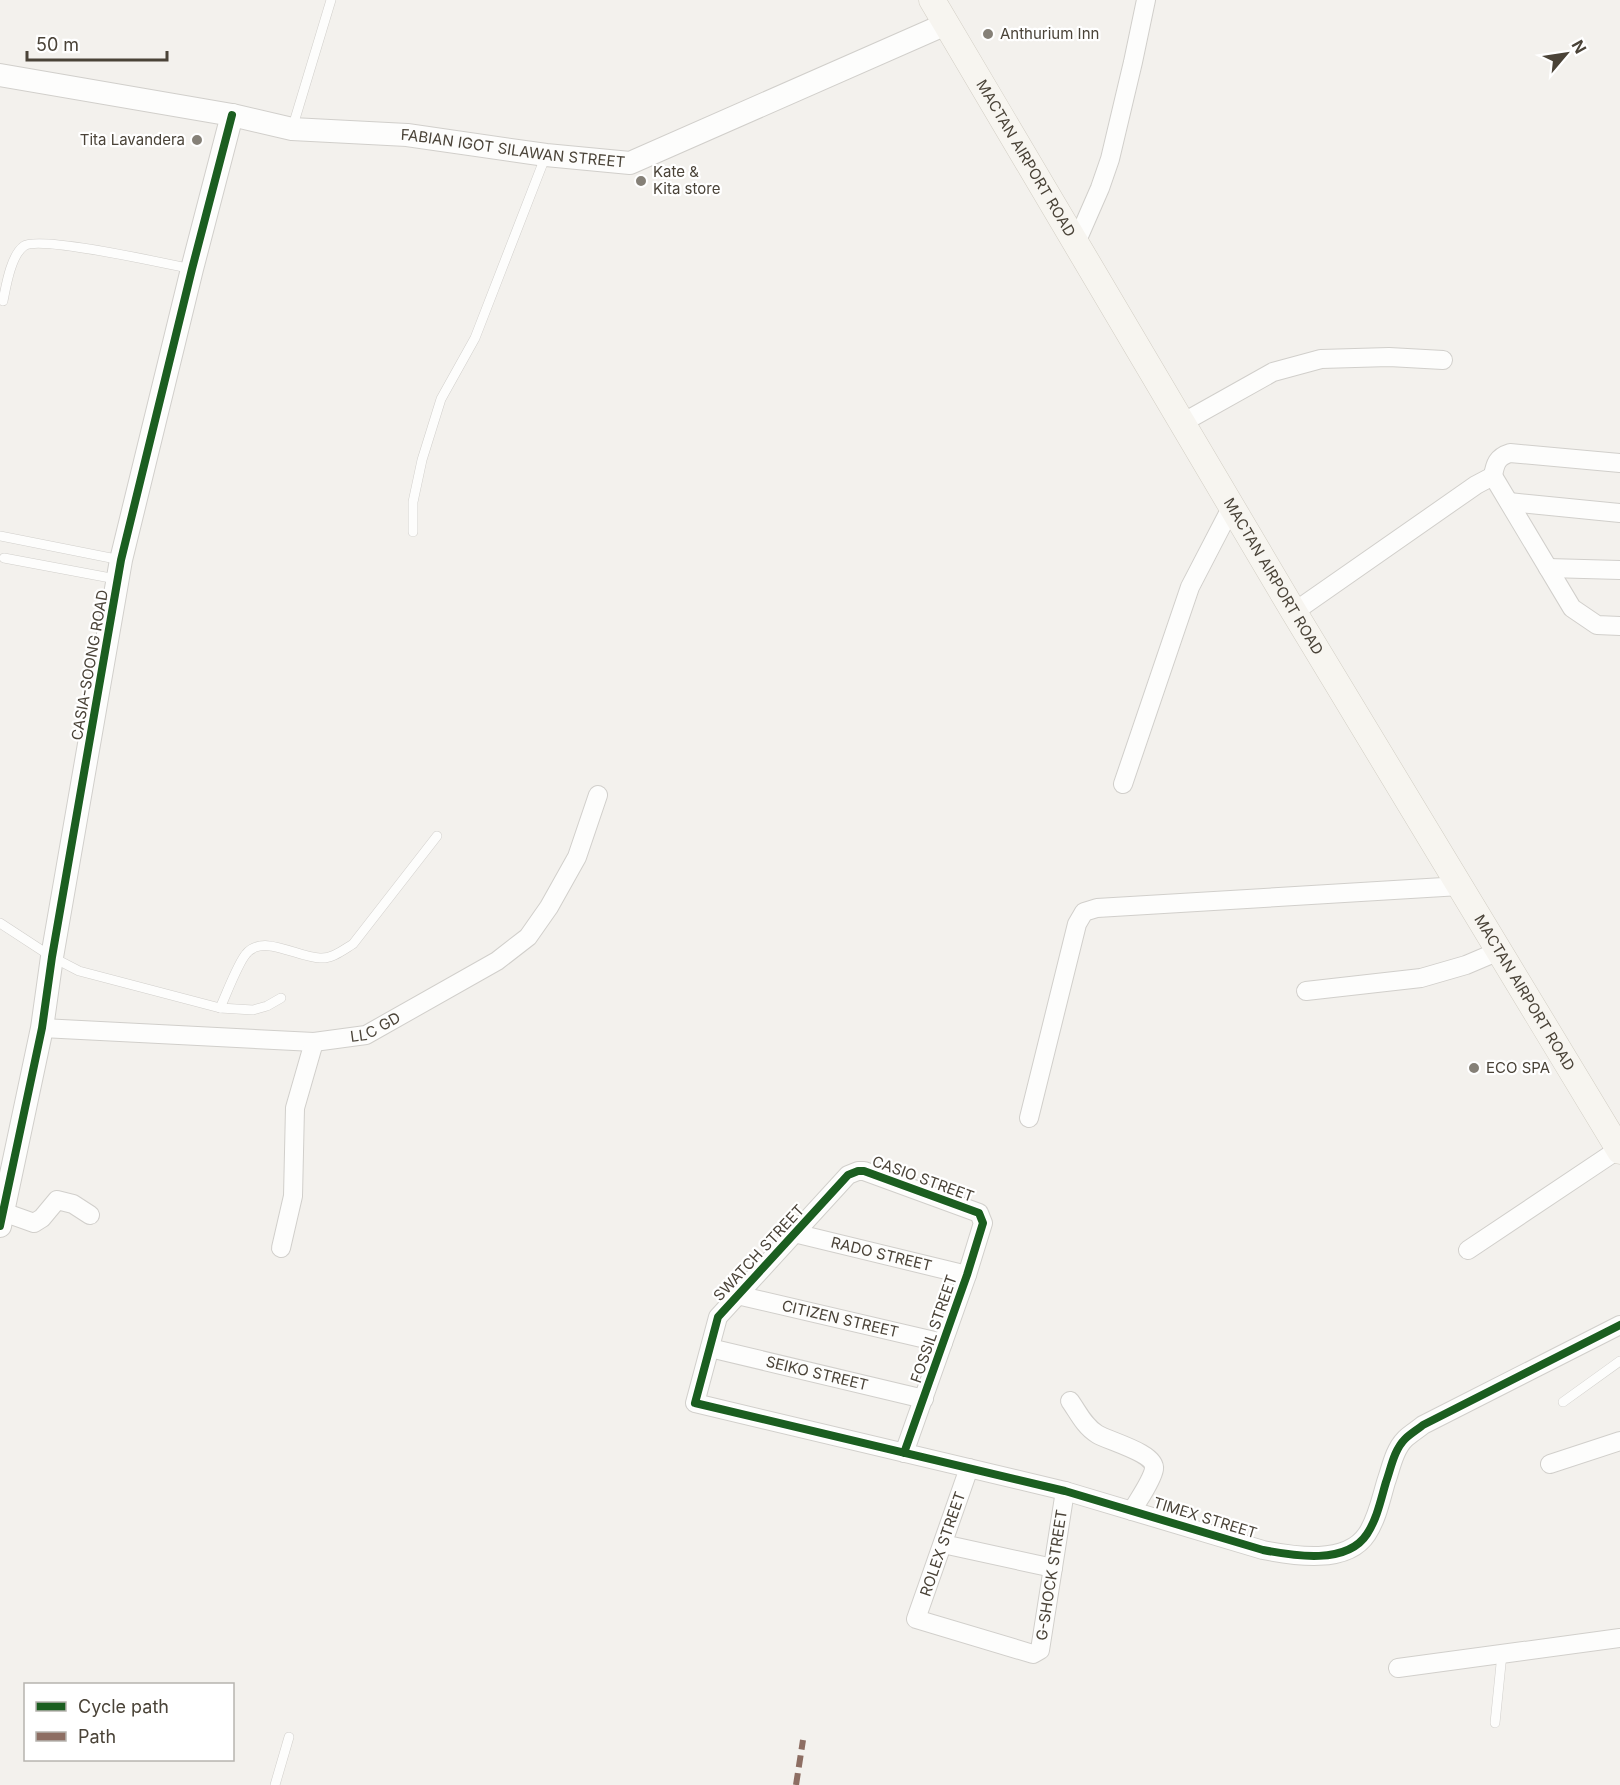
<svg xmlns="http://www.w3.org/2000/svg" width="1620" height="1785" font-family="Inter,sans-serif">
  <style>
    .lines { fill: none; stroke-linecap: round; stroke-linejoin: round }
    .service-casing { stroke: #d1cfcb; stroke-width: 10 }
    .minor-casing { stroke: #d1cfcb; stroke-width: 20 }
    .tertiary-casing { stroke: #d1cfcb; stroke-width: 24 }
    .secondary-casing { stroke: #d2cec4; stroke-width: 27 }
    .service { stroke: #fdfdfc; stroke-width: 9 }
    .minor { stroke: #fdfdfc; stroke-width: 18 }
    .tertiary { stroke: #fdfdfc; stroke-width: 22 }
    .secondary { stroke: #f7f5f0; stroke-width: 26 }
    .quiet { stroke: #8d6e63; stroke-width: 6; stroke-dasharray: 12 6; stroke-linecap: butt }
    .cycleway-casing { stroke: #fff; stroke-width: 11 }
    .cycleway { stroke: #1b5e20; stroke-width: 8 }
    .poi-dot { fill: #858077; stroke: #fff; stroke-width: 2 }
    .labels { text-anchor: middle; stroke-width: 4.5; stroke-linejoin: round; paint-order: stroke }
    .poi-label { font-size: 15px; fill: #4a4338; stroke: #fff; text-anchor: start }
    .street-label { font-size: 15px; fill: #4a4338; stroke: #fff }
  </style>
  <rect width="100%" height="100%" fill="#f3f1ed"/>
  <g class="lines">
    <defs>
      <g id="service">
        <polyline points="292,129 331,0"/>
        <path d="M3,301C6,286 11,255 24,246C39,235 167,264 192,269"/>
        <polyline points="413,532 413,502 422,460 441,399 475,338 546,155"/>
        <polyline points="0,536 121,560"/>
        <polyline points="4,558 116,579"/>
        <polyline points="0,923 52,957 79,971 220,1008 253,1010 267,1006 281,998"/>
        <path d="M220,1008C226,995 238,963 246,954C263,933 298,958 320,958C332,959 343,950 353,944L437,836"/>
        <polyline points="1563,1402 1620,1361"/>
        <polyline points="1495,1723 1502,1654"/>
        <polyline points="275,1785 289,1737"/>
      </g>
      <g id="minor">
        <polyline points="1076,243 1100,188 1110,159 1133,62 1146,0"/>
        <polyline points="1182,423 1273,372 1321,359 1389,357 1443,360"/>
        <path d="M1493,476C1495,464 1497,457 1510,453L1620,463"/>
        <polyline points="1509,502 1620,513"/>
        <polyline points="1548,568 1620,570"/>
        <polyline points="1294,612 1476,485 1493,476 1572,608 1597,625 1620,626"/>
        <polyline points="1123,784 1190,587 1232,506"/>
        <polyline points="1306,991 1421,978 1466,965 1499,951"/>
        <path id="s1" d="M42,1028L314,1042L366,1035L497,961L528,937L549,907L577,857L598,795"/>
        <polyline points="1029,1118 1077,924 1084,912 1097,908 1460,886"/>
        <polyline points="3,1212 34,1223 42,1218 57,1200 73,1204 90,1215"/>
        <path id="s2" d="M794,1233L967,1275"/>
        <polyline points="281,1248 293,1196 295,1108 314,1042"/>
        <polyline points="1468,1250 1619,1149"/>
        <path id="s3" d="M737,1295L943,1343"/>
        <path id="s4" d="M710,1348L924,1399"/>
        <path d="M1070,1401C1078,1412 1084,1426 1097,1434C1108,1441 1156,1453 1154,1469C1152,1481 1138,1500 1132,1511"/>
        <path d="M904,1453L967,1275L983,1223L979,1213L864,1171H858L848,1175L718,1317L695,1403L1065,1491L1263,1550C1294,1556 1347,1565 1367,1534C1377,1519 1381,1499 1386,1482C1391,1468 1394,1450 1405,1439C1410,1434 1417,1430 1423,1425L1620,1325"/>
        <polyline points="1550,1464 1620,1441"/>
        <path id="s5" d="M969,1468L916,1619L1033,1654L1040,1650L1065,1491"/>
        <polyline points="943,1544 1053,1568"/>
        <polyline points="1398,1668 1620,1638"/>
      </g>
      <g id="tertiary">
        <path id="s6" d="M0,75L232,115L292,129L407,135L546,155L630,163L946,24"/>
        <polyline points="0,1226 42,1028 52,957 121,560 192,269 232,115"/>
      </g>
      <g id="secondary">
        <path id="s7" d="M932,0L1294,612L1620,1151"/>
      </g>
    </defs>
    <!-- service casing -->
    <use href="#service" class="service-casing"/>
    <!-- minor casing -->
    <use href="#minor" class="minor-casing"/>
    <!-- tertiary casing -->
    <use href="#tertiary" class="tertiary-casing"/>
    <!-- secondary casing -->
    <use href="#secondary" class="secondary-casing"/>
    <!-- service -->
    <use href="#service" class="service"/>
    <!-- minor -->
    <use href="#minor" class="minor"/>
    <!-- tertiary -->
    <use href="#tertiary" class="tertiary"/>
    <!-- secondary -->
    <use href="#secondary" class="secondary"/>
    <!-- quiet -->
    <polyline class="quiet" points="796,1785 803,1740"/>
    <defs>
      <g id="cycleway">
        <polyline points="0,1226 42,1028 52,957 121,560 192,269 232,115"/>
        <path d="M904,1453L967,1275L983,1223L979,1213L864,1171H858L848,1175L718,1317L695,1403L1065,1491L1263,1550C1294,1556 1347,1565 1367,1534C1377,1519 1381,1499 1386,1482C1391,1468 1394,1450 1405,1439C1410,1434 1417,1430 1423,1425L1620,1325"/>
      </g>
    </defs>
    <!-- cycleway casing -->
    <use href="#cycleway" class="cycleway-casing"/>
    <!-- cycleway -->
    <use href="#cycleway" class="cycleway"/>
  </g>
  <!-- markers -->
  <g class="poi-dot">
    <circle cx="988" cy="34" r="6"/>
    <circle cx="197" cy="140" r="6"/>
    <circle cx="641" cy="181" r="6"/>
    <circle cx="1474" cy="1068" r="6"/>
  </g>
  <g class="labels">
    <!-- poi labels -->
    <g class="poi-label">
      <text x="1000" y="39">Anthurium Inn</text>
      <text x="185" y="145" text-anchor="end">Tita Lavandera</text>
      <text x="653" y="177">Kate &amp;<tspan x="653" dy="17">Kita store</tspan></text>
      <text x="1486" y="1073">ECO SPA</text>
    </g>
    <!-- street labels -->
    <g class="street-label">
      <text dy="5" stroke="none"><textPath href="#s6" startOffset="519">FABIAN IGOT SILAWAN STREET</textPath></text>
      <text dy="5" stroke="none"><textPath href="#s7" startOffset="184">MACTAN AIRPORT ROAD</textPath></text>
      <text dy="5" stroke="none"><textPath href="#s7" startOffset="670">MACTAN AIRPORT ROAD</textPath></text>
      <text transform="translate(90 665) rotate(-80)" y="5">CASIA-SOONG ROAD</text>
      <text dy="5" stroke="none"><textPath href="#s7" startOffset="1156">MACTAN AIRPORT ROAD</textPath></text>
      <text dy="5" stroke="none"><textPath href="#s1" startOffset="336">LLC GD</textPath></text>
      <text transform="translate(923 1179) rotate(20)" y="5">CASIO STREET</text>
      <text transform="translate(759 1253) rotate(-47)" y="5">SWATCH STREET</text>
      <text dy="5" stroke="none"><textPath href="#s2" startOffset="90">RADO STREET</textPath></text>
      <text dy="5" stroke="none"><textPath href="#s3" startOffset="106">CITIZEN STREET</textPath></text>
      <text transform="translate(934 1329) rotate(-71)" y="5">FOSSIL STREET</text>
      <text dy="5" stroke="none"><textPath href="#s4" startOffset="110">SEIKO STREET</textPath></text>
      <text transform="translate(1205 1518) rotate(17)" y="5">TIMEX STREET</text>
      <text transform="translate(943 1544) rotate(-71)" y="5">ROLEX STREET</text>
      <text dy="5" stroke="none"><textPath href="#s5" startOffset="366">G-SHOCK STREET</textPath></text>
    </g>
  </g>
  <!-- legend -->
  <rect x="24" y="1683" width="210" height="78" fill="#ffffff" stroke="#b7b4af" stroke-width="1.5"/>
  <rect x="36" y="1702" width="30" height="9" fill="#1b5e20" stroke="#b7b4af" stroke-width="1.5"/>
  <text x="78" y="1713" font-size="18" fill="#4a4338">Cycle path</text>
  <rect x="36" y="1732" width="30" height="9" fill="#8d6e63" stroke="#b7b4af" stroke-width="1.5"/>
  <text x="78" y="1743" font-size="18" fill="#4a4338">Path</text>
  <!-- north arrow -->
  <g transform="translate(1566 54) rotate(61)" stroke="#ffffff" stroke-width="4.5" paint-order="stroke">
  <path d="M0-4.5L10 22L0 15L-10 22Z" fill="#4a4338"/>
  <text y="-9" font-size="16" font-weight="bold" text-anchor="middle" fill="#4a4338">N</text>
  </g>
  <!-- scale -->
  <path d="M27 51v9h140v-9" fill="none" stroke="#4a4338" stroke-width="3"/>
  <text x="36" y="51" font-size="18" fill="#4a4338" stroke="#ffffff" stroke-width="4.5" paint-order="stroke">50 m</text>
</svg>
